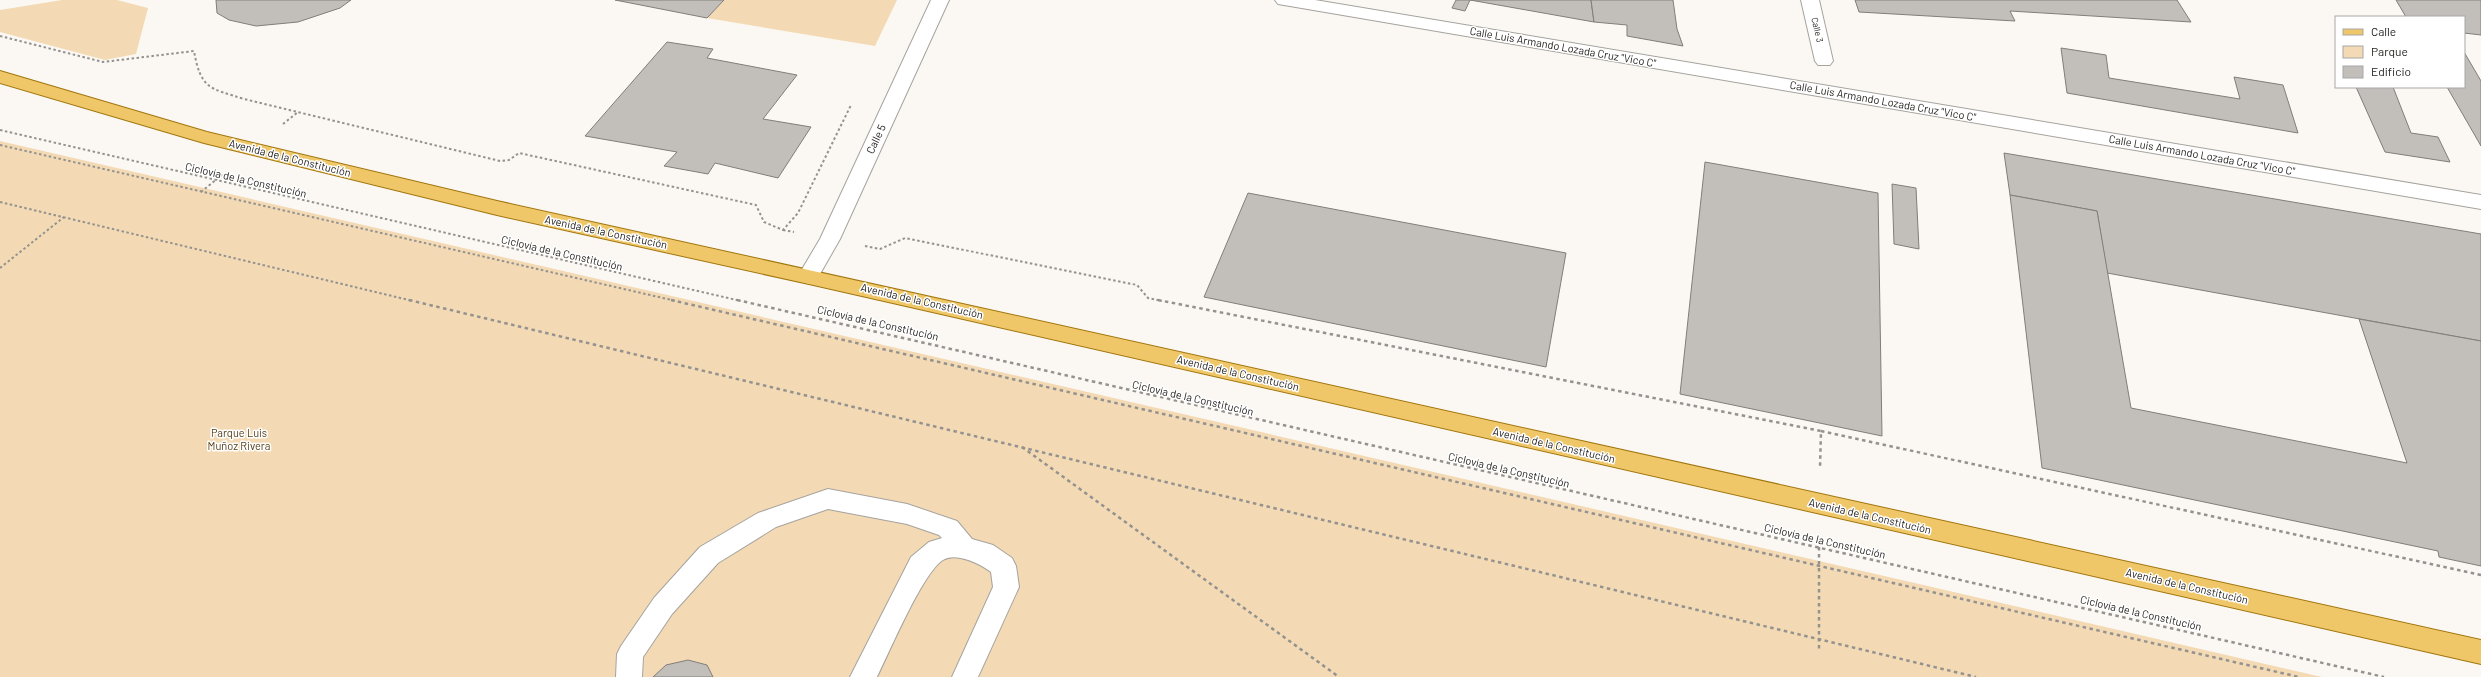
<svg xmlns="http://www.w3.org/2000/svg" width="2481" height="677" font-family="Barlow,sans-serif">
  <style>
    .green { fill: #f3dab4 }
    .building { fill: #c2bfba; stroke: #817e7a }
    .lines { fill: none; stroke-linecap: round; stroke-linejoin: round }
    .lane-casing { stroke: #a6a39e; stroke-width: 2 }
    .street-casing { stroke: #a6a39e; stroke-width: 2 }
    .primary-casing { stroke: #a2760e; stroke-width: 2 }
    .path-far1 { stroke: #94928f; stroke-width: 2; stroke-dasharray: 2.5 2.5; stroke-linecap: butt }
    .path { stroke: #94928f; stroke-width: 2.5; stroke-dasharray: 3.5 3.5; stroke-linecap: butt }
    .lane { fill: #fff; fill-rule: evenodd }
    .street { fill: #fff; fill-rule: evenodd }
    .primary { fill: #efc768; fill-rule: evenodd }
    .labels { text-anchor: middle; stroke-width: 3; stroke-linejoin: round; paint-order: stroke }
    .far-street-label { font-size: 9px; fill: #252422; stroke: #fff }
    .street-label { font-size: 11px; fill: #252422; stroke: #fff }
    .park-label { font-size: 11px; fill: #523c17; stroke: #fff }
  </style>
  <rect width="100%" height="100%" fill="#fbf8f3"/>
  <!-- green -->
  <g class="green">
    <polygon points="62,0 117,0 148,8 136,54 105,60 0,32 0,10"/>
    <polygon points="724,0 897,0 875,46 707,18"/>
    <polygon points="0,141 2322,677 0,677"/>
  </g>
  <!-- building -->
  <g class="building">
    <polygon points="216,0 351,0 340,8 298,22 256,26 229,20 217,13"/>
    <polygon points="615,0 724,0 707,18"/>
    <polygon points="1456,0 1591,0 1594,22 1470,0 1465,11 1452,8"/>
    <polygon points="1591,0 1673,0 1677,29 1683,46 1627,36 1627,25 1594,22"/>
    <polygon points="1855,0 2177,0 2191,22 2010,11 2015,21 1859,12"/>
    <polygon points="2396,0 2481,0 2481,35 2464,33 2464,17 2406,17"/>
    <polygon points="667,42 713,49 707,58 797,75 763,119 811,127 778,178 715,163 708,174 664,166 677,152 585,136"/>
    <polygon points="2061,48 2106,55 2109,78 2240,99 2234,77 2283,85 2298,133 2067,93"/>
    <polygon points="2464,52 2481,81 2481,146 2447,87 2464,87"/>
    <polygon points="2356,87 2393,87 2411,133 2438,137 2450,162 2385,152"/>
    <polygon points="2004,153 2481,234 2481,341 2107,273 2097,211 2010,195"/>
    <polygon points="1705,162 1878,193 1882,436 1680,394"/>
    <polygon points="1892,184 1916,188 1919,249 1894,244"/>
    <polygon points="1248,193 1566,253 1546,367 1204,297"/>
    <polygon points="2010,195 2097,211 2131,408 2407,463 2359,319 2481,341 2481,566 2439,557 2438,551 2042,468"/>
    <polygon points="688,660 707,665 713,677 653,677 666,665"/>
  </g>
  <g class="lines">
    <defs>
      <path id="lane" d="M828,489L907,504L957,521L972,539L993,545L1012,558L1016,566L1019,587L978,677H952L993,587L991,572C980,564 957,552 943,560C923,572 889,653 877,677H850L911,557L929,542L942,538L939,535L907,524L828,509L776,527L718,563L672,614L643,657L642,677H616L617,654L621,646L654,598L700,547L758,513Z"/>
      <g id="street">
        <polygon points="931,0 949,0 840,239 816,281 809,284 802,281 798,276 820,239"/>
        <polygon points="1275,0 1315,0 2481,195 2481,209 1284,5 1278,4"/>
        <polygon points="1801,0 1819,0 1833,61 1830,65 1818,65 1815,61"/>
      </g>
      <polygon id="primary" points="0,71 207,132 497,201 2481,640 2481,664 809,284 497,215 204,143 0,83"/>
    </defs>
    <!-- lane casing -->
    <use href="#lane" class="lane-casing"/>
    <!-- street casing -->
    <use href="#street" class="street-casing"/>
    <!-- primary casing -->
    <use href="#primary" class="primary-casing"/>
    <!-- path-far1 -->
    <g class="path-far1">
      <path d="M0,36L103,62L194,51C201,90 210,88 244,99L500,161L509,160L519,153L756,205L764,222L783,230L798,213L851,105"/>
      <polyline points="283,124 298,112"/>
      <polyline points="0,130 741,301"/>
      <polyline points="0,145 676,301"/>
      <polyline points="201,192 223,174"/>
      <polyline points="0,202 413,301"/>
      <polyline points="783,230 794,232"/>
      <polyline points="865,246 880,249 905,238 1137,285 1148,298 1162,301"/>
      <polyline points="0,268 64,217"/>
    </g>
    <!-- path -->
    <g class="path">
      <polyline points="409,300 1976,677"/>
      <polyline points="671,300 2299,677"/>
      <polyline points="737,300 2384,677"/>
      <polyline points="1158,300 1821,431 1820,468"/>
      <polyline points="1821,431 2481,575"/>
      <polyline points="1022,447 1339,677"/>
      <polyline points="1819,540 1819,652"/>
    </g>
    <!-- lane -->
    <use href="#lane" class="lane"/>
    <!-- street -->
    <use href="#street" class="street"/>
    <!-- primary -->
    <use href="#primary" class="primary"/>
  </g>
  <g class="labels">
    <!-- far-street labels -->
    <g class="far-street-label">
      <text transform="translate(1817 30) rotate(77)" y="3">Calle 3</text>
    </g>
    <!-- street labels -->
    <g class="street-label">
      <text transform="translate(1563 47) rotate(10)" y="4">Calle Luis Armando Lozada Cruz "Vico C"</text>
      <text transform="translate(1883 101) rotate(10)" y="4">Calle Luis Armando Lozada Cruz "Vico C"</text>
      <text transform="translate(876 139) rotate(-65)" y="4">Calle 5</text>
      <text transform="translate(2202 155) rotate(10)" y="4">Calle Luis Armando Lozada Cruz "Vico C"</text>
      <text transform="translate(290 158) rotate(14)" y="4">Avenida de la Constitución</text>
      <text transform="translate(246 180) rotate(13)" y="4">Ciclovía de la Constitución</text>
      <text transform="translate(606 232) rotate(12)" y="4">Avenida de la Constitución</text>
      <text transform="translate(562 253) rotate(13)" y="4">Ciclovía de la Constitución</text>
      <text transform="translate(922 301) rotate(13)" y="4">Avenida de la Constitución</text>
      <text transform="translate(878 323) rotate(13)" y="4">Ciclovía de la Constitución</text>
      <text transform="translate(1238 373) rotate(13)" y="4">Avenida de la Constitución</text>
      <text transform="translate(1193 398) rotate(13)" y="4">Ciclovía de la Constitución</text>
      <text transform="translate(1554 445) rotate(13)" y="4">Avenida de la Constitución</text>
      <text transform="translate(1509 470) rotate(13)" y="4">Ciclovía de la Constitución</text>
      <text transform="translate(1870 516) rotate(13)" y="4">Avenida de la Constitución</text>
      <text transform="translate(1825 541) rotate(13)" y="4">Ciclovía de la Constitución</text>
      <text transform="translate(2187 586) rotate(13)" y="4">Avenida de la Constitución</text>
      <text transform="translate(2141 613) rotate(13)" y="4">Ciclovía de la Constitución</text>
    </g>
    <!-- park labels -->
    <g class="park-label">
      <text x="239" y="437">Parque Luis<tspan x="239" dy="13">Muñoz Rivera</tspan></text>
    </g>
  </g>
  <!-- legend -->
  <rect x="2335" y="16" width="130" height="72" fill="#ffffff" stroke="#a8a7a7"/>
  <rect x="2343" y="29" width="20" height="6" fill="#efc768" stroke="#a8a7a7"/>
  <text x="2371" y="36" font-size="12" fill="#252422">Calle</text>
  <rect x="2343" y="46" width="20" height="12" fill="#f3dab4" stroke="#a8a7a7"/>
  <text x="2371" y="56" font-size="12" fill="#252422">Parque</text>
  <rect x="2343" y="66" width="20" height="12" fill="#c2bfba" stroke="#a8a7a7"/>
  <text x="2371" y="76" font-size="12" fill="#252422">Edificio</text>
</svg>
